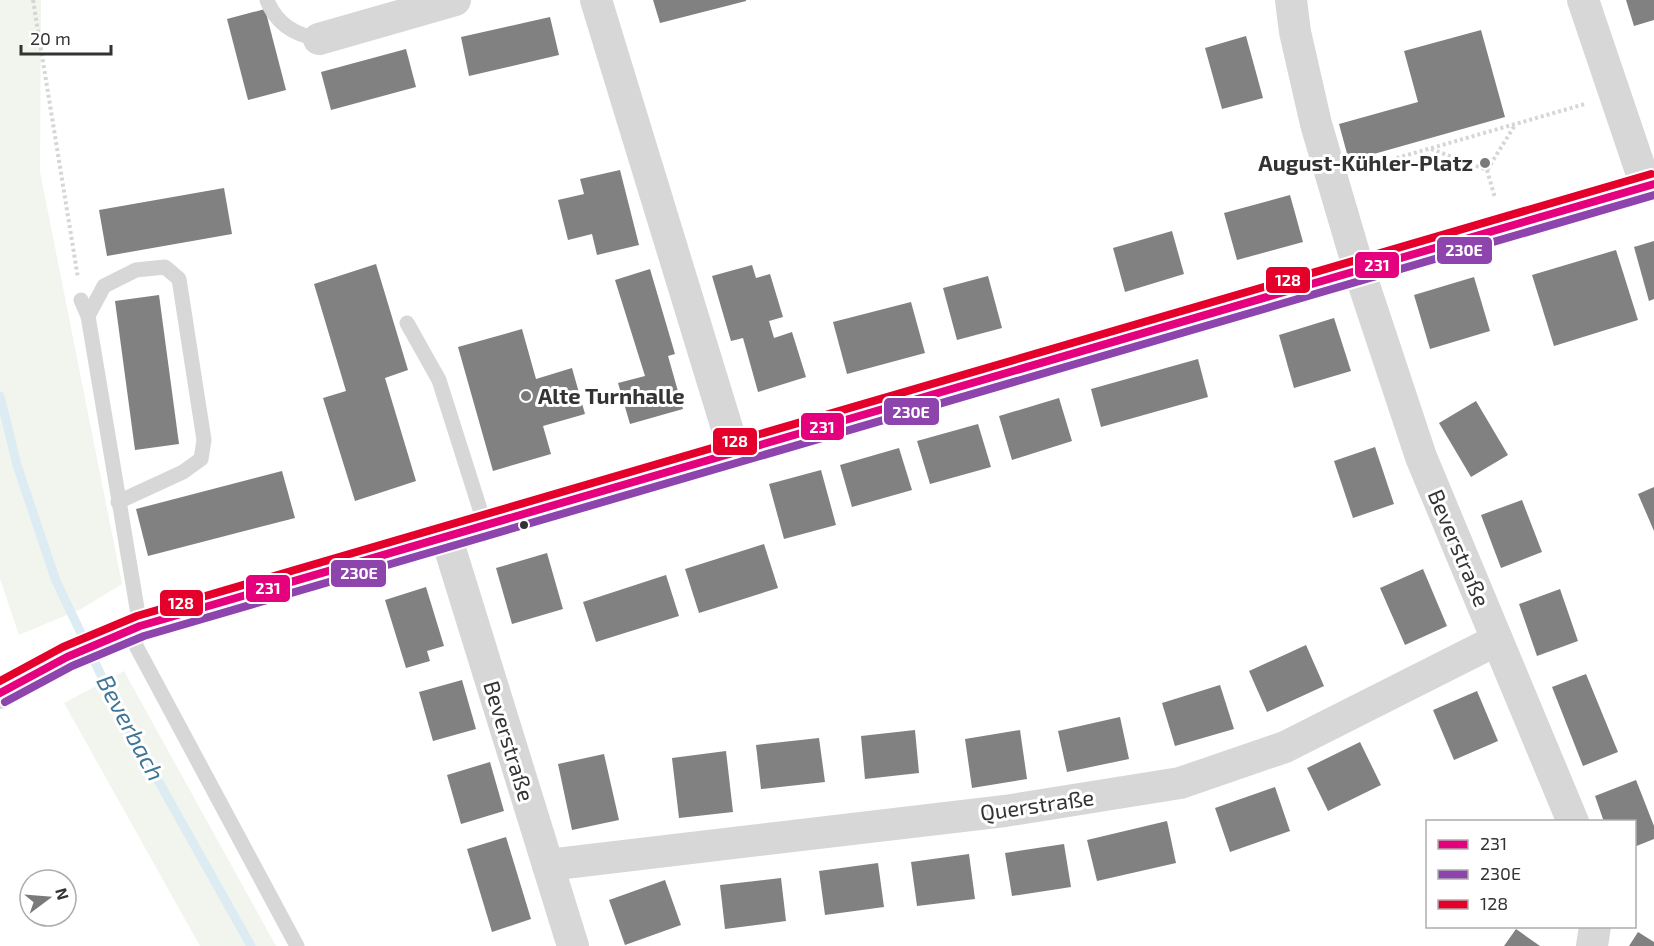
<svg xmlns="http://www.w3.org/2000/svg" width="1654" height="946" font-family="'Exo 2',sans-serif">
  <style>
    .green { fill: #f1f5ed }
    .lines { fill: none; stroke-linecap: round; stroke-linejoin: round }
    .stream { stroke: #ddebf3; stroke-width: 9 }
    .building { fill: #818181 }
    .path { stroke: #d6d6d6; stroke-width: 4; stroke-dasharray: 3 3; stroke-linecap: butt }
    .lane { stroke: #d7d7d7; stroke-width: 15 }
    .street { stroke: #d7d7d7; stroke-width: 32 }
    .bus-1-casing { stroke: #fff; stroke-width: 12 }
    .bus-2-casing { stroke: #fff; stroke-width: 12 }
    .bus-3-casing { stroke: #fff; stroke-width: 12 }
    .bus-1 { stroke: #e5007d; stroke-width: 8 }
    .bus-2 { stroke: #8e44ad; stroke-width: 8 }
    .bus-3 { stroke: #e4002b; stroke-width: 8 }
    .poi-dot { fill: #7a7a7a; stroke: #fff; stroke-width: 2 }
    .bus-dot { fill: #333; stroke: #fff; stroke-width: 2 }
    .labels { text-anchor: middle; stroke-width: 6; stroke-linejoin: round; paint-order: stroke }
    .poi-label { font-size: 22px; font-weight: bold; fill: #333; stroke: #fff; text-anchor: end }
    .street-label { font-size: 22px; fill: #333; stroke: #fff }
    .water-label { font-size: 24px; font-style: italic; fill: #3f7597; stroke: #fff }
    .line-badge { stroke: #fff; stroke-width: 2 }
    .badge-label { font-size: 16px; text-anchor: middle; font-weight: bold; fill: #fff }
  </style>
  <rect width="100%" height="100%" fill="#fff"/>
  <!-- green -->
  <g class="green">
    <polygon points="0,0 41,0 40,172 122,584 81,609 19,635 0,579"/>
    <polygon points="124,671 276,946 200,946 64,703"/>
  </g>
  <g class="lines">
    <!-- stream -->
    <polyline class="stream" points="0,396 17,465 56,581 113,700 251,946"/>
  </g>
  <!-- building -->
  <g class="building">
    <polygon points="653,0 746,0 746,1 660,23"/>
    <polygon points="1626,0 1654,0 1654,20 1634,26"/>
    <polygon points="265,9 286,90 248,100 227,19"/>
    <polygon points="550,17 559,55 469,76 461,37"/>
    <polygon points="1481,30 1505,117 1349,161 1339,124 1418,102 1404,51"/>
    <polygon points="1246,36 1263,98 1222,109 1205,48"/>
    <polygon points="406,49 416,87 331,110 321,72"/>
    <polygon points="620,170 639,245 597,255 592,234 568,240 558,200 584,194 580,179"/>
    <polygon points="224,188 232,234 107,256 99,210"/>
    <polygon points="1290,195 1303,242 1237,260 1224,213"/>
    <polygon points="1172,231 1184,274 1125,292 1113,248"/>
    <polygon points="1654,241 1654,299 1649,301 1634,247"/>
    <polygon points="1616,250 1638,320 1554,346 1532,275"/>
    <polygon points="376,264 408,370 385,378 416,481 355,501 323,398 346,391 314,284"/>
    <polygon points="752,265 756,278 770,274 783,317 769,321 774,338 792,332 806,377 758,392 743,338 731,341 712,276"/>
    <polygon points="650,269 675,354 668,356 683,409 630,424 618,383 645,376 615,280"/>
    <polygon points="988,276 1002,328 957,340 943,288"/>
    <polygon points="1474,277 1490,331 1430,349 1414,295"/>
    <polygon points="159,295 179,444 135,450 115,301"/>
    <polygon points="911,302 925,353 847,374 833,322"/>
    <polygon points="1334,318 1351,371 1294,388 1279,335"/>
    <polygon points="522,329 536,379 572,368 585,414 543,426 551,454 493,471 458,347"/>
    <polygon points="1198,359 1208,397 1101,427 1091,389"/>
    <polygon points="1059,398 1072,441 1012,460 999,416"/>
    <polygon points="1476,401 1508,455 1471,477 1439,423"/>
    <polygon points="978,424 991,467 930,484 917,441"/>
    <polygon points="1375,447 1394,504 1353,518 1334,461"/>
    <polygon points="899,448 912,490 852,507 840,465"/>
    <polygon points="821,470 836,525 784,539 769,484"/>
    <polygon points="282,471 295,518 148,556 136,509"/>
    <polygon points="1654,487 1654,531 1638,494"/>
    <polygon points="1522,500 1542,552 1501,568 1481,515"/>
    <polygon points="764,544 778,588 699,613 685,569"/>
    <polygon points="547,553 563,609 512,624 496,568"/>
    <polygon points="1423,569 1447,626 1405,645 1380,588"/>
    <polygon points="666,575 679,616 596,642 583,602"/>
    <polygon points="426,587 444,646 427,651 430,661 406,668 385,600"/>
    <polygon points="1560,589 1578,641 1537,656 1519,604"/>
    <polygon points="1306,645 1324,686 1267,712 1249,671"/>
    <polygon points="1586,674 1618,752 1583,766 1552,687"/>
    <polygon points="462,680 476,729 433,741 419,692"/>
    <polygon points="1220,685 1234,729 1175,746 1162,703"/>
    <polygon points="1477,691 1498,741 1454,760 1433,710"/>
    <polygon points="1120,717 1129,759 1067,772 1058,731"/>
    <polygon points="915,730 919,773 865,779 861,736"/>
    <polygon points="1020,730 1027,779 972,788 965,739"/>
    <polygon points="819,738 825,782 761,789 756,745"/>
    <polygon points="1360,742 1381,785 1328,811 1307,768"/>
    <polygon points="726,751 733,812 679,818 672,758"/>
    <polygon points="604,754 619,820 572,830 558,764"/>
    <polygon points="490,762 504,811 461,824 447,775"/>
    <polygon points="1636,780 1654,826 1654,839 1634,847 1634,822 1604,822 1595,796"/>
    <polygon points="1275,787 1290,831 1230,852 1215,808"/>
    <polygon points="1167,821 1176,863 1097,881 1087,840"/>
    <polygon points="506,837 531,919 492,932 467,849"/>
    <polygon points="1064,844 1071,887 1012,896 1005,853"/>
    <polygon points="969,854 975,899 917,906 911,862"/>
    <polygon points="878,863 884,907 825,915 819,871"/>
    <polygon points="781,878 786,921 725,929 720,885"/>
    <polygon points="665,880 681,925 625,945 609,900"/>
    <polygon points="1516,929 1540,946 1504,946"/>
    <polygon points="1638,932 1654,942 1654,946 1629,946"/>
  </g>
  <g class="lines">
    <!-- path -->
    <g class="path">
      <polyline points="33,0 78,278"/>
      <polyline points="1431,149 1487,170 1515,125"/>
      <polyline points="1362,168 1585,104"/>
      <polyline points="1487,170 1495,198"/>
    </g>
    <!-- lane -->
    <g class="lane">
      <path d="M267,0C276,24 295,35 319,39"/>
      <polyline points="81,300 88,316 140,626"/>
      <polyline points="88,316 104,286 136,270 165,267 179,279 204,440 201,459 183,472 118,502"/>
      <polyline points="407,323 439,380 485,525"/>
      <polyline points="128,631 297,946"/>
    </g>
    <!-- street -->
    <g class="street">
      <polyline points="596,0 734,451"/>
      <polyline points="1291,0 1295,32 1316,124 1359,270 1421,457 1573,822"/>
      <polyline points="1583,0 1646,186"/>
      <polyline points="319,39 455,0"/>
      <polyline points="446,536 573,946"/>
      <polyline points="0,693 67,657 140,626 1654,184"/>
      <polyline points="548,865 1005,811 1180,783 1285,747 1497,640"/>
      <polyline points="1592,946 1595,926"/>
    </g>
    <defs>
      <polyline id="bus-1" points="0,693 67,657 140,626 1654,184"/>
      <polyline id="bus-2" points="5,702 72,666 144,636 1654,195"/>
      <polyline id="bus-3" points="0,681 63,647 137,616 1651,174"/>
    </defs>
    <!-- bus-1 casing -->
    <use href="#bus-1" class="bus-1-casing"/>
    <!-- bus-2 casing -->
    <use href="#bus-2" class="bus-2-casing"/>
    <!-- bus-3 casing -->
    <use href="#bus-3" class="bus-3-casing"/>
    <!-- bus-1 -->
    <use href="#bus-1" class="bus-1"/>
    <!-- bus-2 -->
    <use href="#bus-2" class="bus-2"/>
    <!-- bus-3 -->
    <use href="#bus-3" class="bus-3"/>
  </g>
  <!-- markers -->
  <g class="poi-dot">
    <circle cx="1485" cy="163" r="6"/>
    <circle cx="526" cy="396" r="6"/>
  </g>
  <circle class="bus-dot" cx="524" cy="525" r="5"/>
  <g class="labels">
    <!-- poi labels -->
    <g class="poi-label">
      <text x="1473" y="171">August-Kühler-Platz</text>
      <text x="538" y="404" text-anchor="start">Alte Turnhalle</text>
    </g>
    <!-- street labels -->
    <g class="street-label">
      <text transform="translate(1459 548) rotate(67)" y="8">Beverstraße</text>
      <text transform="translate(509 741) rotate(73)" y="8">Beverstraße</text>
      <text transform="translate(1037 805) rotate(-8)" y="8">Querstraße</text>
    </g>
    <!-- water labels -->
    <g class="water-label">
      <text transform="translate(130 728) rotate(62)" y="8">Beverbach</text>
    </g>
  </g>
  <g class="line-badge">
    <rect x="1436" y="236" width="57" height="29" rx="6" fill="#8e44ad"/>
    <rect x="1354" y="251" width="46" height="28" rx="6" fill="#e5007d"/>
    <rect x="1265" y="266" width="46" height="28" rx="6" fill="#e4002b"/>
    <rect x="883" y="397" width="57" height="29" rx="6" fill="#8e44ad"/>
    <rect x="800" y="412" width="45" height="29" rx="6" fill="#e5007d"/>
    <rect x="712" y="427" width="46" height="29" rx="6" fill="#e4002b"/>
    <rect x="330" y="559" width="57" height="29" rx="6" fill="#8e44ad"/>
    <rect x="245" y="574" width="46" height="29" rx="6" fill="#e5007d"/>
    <rect x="159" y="589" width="45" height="28" rx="6" fill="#e4002b"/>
  </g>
  <g class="badge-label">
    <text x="1464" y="256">230E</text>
    <text x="1377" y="271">231</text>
    <text x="1288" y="286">128</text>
    <text x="911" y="418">230E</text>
    <text x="822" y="433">231</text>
    <text x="735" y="447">128</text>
    <text x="359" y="579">230E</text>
    <text x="268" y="594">231</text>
    <text x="181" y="609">128</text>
  </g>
  <!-- legend -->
  <rect x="1426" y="820" width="210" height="108" fill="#ffffff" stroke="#adadad" stroke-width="1.5"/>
  <rect x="1438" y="840" width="30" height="9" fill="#e5007d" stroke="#adadad" stroke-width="1.5"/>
  <text x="1480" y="850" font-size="18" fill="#333333">231</text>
  <rect x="1438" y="870" width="30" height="9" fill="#8e44ad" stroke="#adadad" stroke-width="1.5"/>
  <text x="1480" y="880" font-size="18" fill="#333333">230E</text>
  <rect x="1438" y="900" width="30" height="9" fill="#e4002b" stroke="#adadad" stroke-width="1.5"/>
  <text x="1480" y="910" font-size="18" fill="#333333">128</text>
  <!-- north arrow -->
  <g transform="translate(48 898) rotate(74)"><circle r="28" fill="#ffffff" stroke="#adadad" stroke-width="1.5"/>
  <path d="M0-4.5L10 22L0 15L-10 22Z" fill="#7a7a7a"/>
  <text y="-9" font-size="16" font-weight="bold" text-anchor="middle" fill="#333333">N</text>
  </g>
  <!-- scale -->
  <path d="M21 45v9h90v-9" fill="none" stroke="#333333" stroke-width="3"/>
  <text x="30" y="45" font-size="18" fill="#333333" stroke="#ffffff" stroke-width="4.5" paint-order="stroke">20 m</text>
</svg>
